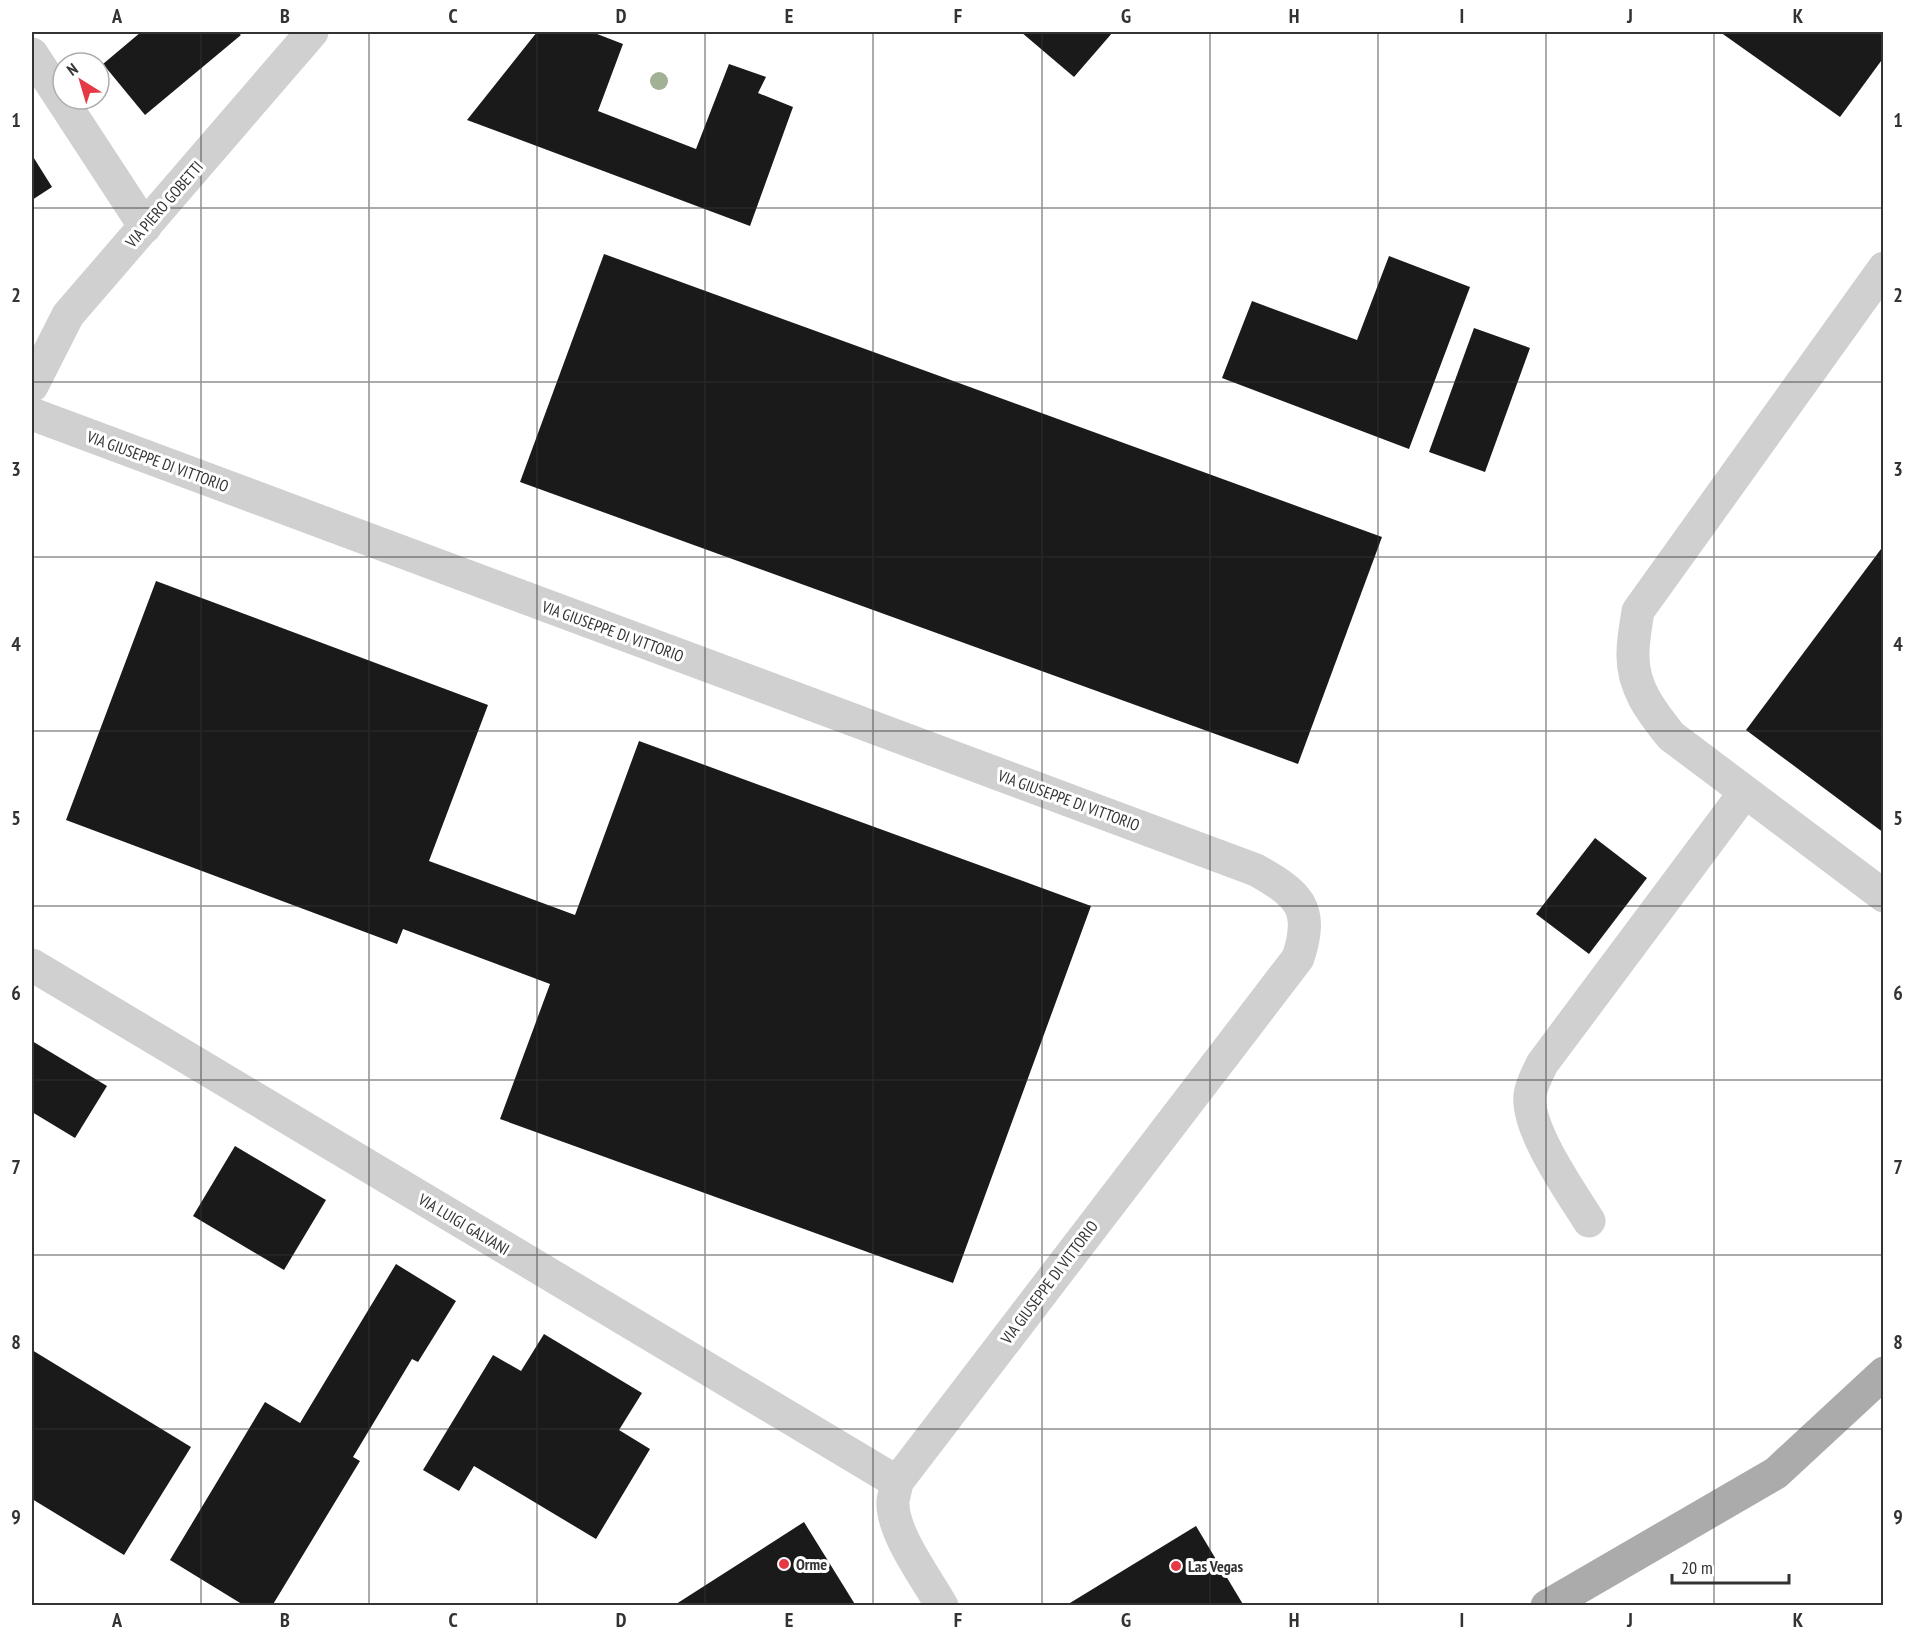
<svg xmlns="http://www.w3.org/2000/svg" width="1915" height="1637" font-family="'PT Sans Narrow',sans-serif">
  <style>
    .building { fill: #1a1a1a }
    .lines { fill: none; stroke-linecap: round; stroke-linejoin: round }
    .minor { stroke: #d0d0d0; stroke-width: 33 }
    .major { stroke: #ababab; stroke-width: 33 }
    .tree { fill: #a2b095 }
    .grid { fill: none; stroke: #333; stroke-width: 1.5; stroke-opacity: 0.55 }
    .poi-dot { fill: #e63946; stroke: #fff; stroke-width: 2 }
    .labels { text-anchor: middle; stroke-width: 6; stroke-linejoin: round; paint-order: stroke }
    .street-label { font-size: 16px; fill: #333; stroke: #fff }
    .poi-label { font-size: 16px; font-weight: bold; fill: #333; stroke: #fff; text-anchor: start }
    .neatline { fill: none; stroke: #333; stroke-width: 2 }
    .grid-label { font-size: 20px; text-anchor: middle; font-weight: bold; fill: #333 }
  </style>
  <rect width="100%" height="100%" fill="#fff"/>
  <!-- building -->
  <g class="building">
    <polygon points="141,32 237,32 241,35 145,115 103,64"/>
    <polygon points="537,32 592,32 623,44 598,111 696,149 729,64 766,77 758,93 793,107 750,226 467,120"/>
    <polygon points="1021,32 1113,32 1074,77"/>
    <polygon points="1720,32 1884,32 1884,57 1840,117"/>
    <polygon points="32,155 52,187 32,200"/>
    <polygon points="604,254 1382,537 1298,764 520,482"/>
    <polygon points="1389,256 1470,287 1409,449 1222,378 1252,301 1357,340"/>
    <polygon points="1474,328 1530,348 1485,472 1429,452"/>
    <polygon points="1884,545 1884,833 1746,730"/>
    <polygon points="156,581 488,705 429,861 575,915 639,741 1091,906 953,1283 500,1119 550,984 403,929 397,944 66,820"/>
    <polygon points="1595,838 1647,878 1589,954 1536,914"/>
    <polygon points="32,1041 107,1086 75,1138 32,1112"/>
    <polygon points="235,1146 326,1200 284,1270 193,1216"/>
    <polygon points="396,1264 456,1301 418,1362 412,1359 353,1457 360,1461 272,1606 245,1606 170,1560 265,1402 300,1423"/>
    <polygon points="544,1334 642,1393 619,1430 650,1449 596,1539 474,1466 459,1491 423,1470 493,1355 521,1371"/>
    <polygon points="32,1350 191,1447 124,1555 32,1499"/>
    <polygon points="804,1522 856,1606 673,1606"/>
    <polygon points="1196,1526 1244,1606 1065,1606"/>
  </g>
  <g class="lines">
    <!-- minor -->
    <g class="minor">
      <polyline points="32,54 145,227"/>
      <path d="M1884,268L1638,611C1636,625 1633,639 1633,653C1632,687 1651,711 1671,736L1884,896"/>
      <polyline points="32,386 68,315 312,32"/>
      <path d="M32,414L1256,870C1298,894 1315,907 1298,958L897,1482C896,1488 894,1495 893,1501C891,1532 927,1579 942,1606"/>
      <polyline points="32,965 897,1482"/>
      <path d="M1589,1221C1571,1192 1526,1129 1530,1095C1531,1085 1538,1073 1542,1064L1745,792"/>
    </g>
    <!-- major -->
    <polyline class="major" points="1547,1606 1776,1473 1884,1373"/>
  </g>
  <!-- trees -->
  <circle class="tree" cx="659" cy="81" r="9"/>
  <!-- grid -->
  <path class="grid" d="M201,32V1606M369,32V1606M537,32V1606M705,32V1606M873,32V1606M1042,32V1606M1210,32V1606M1378,32V1606M1546,32V1606M1714,32V1606M32,208H1884M32,382H1884M32,557H1884M32,731H1884M32,906H1884M32,1080H1884M32,1255H1884M32,1429H1884"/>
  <!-- markers -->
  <g class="poi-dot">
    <circle cx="784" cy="1564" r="6"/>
    <circle cx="1176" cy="1566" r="6"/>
  </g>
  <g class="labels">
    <!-- street labels -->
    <g class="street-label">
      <text transform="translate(164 204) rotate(-49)" y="6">VIA PIERO GOBETTI</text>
      <text transform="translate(158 461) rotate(20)" y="6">VIA GIUSEPPE DI VITTORIO</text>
      <text transform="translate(613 631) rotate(20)" y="6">VIA GIUSEPPE DI VITTORIO</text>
      <text transform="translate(1069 800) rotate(20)" y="6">VIA GIUSEPPE DI VITTORIO</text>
      <text transform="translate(464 1224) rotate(31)" y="6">VIA LUIGI GALVANI</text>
      <text transform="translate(1049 1282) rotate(-53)" y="6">VIA GIUSEPPE DI VITTORIO</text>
    </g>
    <!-- poi labels -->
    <g class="poi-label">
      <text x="796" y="1570">Orme</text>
      <text x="1188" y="1572">Las Vegas</text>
    </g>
  </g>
  <!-- border -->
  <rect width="1915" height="1637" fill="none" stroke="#ffffff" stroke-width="66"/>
  <!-- north arrow -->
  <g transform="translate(81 81) rotate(323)"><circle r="28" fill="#ffffff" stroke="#adadad" stroke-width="1.5"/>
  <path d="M0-4.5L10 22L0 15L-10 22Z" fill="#e63946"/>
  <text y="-9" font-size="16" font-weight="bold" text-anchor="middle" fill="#333333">N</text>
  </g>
  <!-- scale -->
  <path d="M1672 1574v9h117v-9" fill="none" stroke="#333333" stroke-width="3"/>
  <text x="1681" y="1574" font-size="18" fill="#333333" stroke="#ffffff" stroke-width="4.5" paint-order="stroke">20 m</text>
  <rect x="33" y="33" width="1849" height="1571" class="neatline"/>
  <g class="grid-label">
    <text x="117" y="23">A</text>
    <text x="285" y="23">B</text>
    <text x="453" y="23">C</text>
    <text x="621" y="23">D</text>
    <text x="789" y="23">E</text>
    <text x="958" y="23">F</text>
    <text x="1126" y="23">G</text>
    <text x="1294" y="23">H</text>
    <text x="1462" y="23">I</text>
    <text x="1630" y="23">J</text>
    <text x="1798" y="23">K</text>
    <text x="16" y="127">1</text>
    <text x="1898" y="127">1</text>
    <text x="16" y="302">2</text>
    <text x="1898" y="302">2</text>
    <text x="16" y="476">3</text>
    <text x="1898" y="476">3</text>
    <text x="16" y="651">4</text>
    <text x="1898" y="651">4</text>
    <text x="16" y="825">5</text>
    <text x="1898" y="825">5</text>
    <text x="16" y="1000">6</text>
    <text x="1898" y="1000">6</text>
    <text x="16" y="1174">7</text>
    <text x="1898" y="1174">7</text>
    <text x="16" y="1349">8</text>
    <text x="1898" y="1349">8</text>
    <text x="16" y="1524">9</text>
    <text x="1898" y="1524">9</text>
    <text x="117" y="1627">A</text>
    <text x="285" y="1627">B</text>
    <text x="453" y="1627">C</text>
    <text x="621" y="1627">D</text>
    <text x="789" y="1627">E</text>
    <text x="958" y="1627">F</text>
    <text x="1126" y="1627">G</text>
    <text x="1294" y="1627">H</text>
    <text x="1462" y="1627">I</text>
    <text x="1630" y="1627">J</text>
    <text x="1798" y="1627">K</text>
  </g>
</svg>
